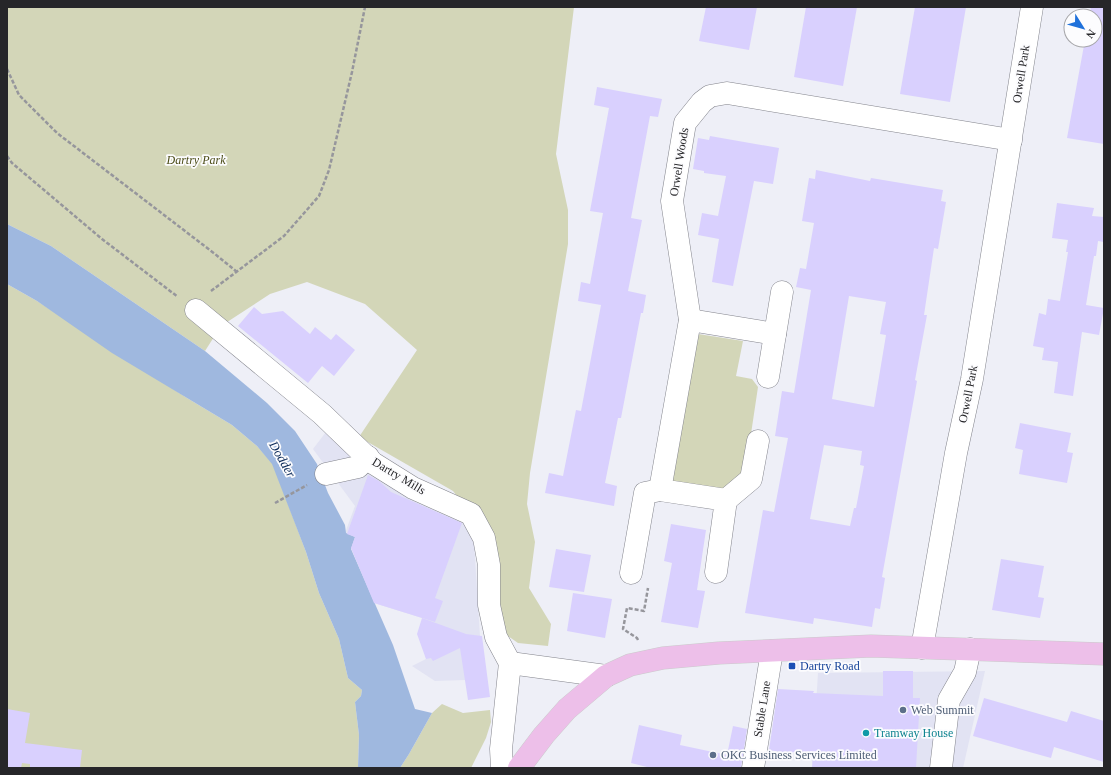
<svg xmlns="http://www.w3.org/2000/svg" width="1111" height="775" font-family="'Times New Roman',serif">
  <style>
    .built { fill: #e2e3f3 }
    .green { fill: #d3d6b8 }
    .water { fill: #9fb8df }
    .building { fill: #d9d0fe; fill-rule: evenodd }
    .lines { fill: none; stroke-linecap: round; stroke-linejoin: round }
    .minor-casing { stroke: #83848c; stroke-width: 23 }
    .major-casing { stroke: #cbcbcc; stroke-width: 23 }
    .path { stroke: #96969c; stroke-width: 2.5; stroke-dasharray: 4 2; stroke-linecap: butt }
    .minor { stroke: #fff; stroke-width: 22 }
    .major { stroke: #edbfe9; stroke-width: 22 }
    .transit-dot { fill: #1a4fb4; stroke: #fcfcfe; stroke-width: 1.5 }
    .service-dot { fill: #5c6f8a; stroke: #fcfcfe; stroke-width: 1.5 }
    .culture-dot { fill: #0f9aa8; stroke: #fcfcfe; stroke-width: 1.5 }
    .labels { text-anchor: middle; stroke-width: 3.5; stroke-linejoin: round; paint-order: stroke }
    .street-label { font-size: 12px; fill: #262629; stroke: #fcfcfe }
    .park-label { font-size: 12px; font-style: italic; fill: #4b4c17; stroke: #fcfcfe }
    .transit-label { font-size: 12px; fill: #164399; stroke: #fcfcfe; text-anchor: start }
    .service-label { font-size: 12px; fill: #4e5e75; stroke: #fcfcfe; text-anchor: start }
    .culture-label { font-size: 12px; fill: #0d838f; stroke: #fcfcfe; text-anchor: start }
    .water-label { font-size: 13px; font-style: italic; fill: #0a2958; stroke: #fcfcfe }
  </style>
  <rect width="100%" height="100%" fill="#eeeff7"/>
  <!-- built -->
  <g class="built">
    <polygon points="326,432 473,526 480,636 465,680 435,681 412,666 426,659 422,618 374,603 345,533 355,506 313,449"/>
    <polygon points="985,671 963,768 812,768 818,673"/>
  </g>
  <!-- green -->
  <g class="green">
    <polygon points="7,7 574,7 556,154 568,210 568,244 530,473 527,504 535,542 529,588 551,624 548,646 518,643 505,634 488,535 453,491 359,437 417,350 365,304 307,282 270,294 221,326 205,351 51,246 7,224"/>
    <polygon points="7,284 37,301 187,398 232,425 257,446 273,464 306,552 319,593 339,639 348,678 362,690 361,696 355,702 359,735 358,768 7,768"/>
    <polygon points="698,334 743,341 736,376 752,379 758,387 745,474 730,490 672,483"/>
    <polygon points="442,704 463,713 490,710 491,722 486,738 471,768 400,768 409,754 432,713"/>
  </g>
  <!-- water -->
  <polygon class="water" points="7,224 51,246 205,351 267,403 295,431 317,464 328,493 345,525 346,533 355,537 351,549 393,645 415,709 432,713 409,754 400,768 358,768 359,735 355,702 361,696 362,690 348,678 339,639 319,593 306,552 272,464 257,446 232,425 112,353 37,301 7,284"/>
  <!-- building -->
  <g class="building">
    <polygon points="706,7 757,7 749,50 699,41"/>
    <polygon points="806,7 857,7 843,86 794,77"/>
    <polygon points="915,7 966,7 950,102 900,94"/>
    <polygon points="1091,7 1104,7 1104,144 1067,138 1085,40 1095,40 1095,16 1089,16"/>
    <polygon points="597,87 662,99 658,117 650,116 631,218 642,220 628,291 646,295 643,313 641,313 621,418 618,418 605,483 617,486 614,506 545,493 549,473 563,476 576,410 581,411 601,305 578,301 581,282 590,284 603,213 590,211 609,108 594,105"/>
    <polygon points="710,136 779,148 773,184 754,181 733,286 712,282 719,239 698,235 702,213 718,216 726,176 704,173 704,171 693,169 698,138 709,140"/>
    <path d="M816,170L870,181L871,178L943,190L941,201L946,202L938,249L934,248L924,315H927L915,380L917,381L882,577L885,578L880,609L875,608L872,627L814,618L813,624L745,613L763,510L774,512L788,438L775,436L782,391L794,393L811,290L796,287L800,268L806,269L814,223L802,221L809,178L815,179ZM849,296L886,302L880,334L886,335L874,407L832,399ZM824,445L862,451L860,465L864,466L856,508H854L850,526L810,519Z"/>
    <polygon points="1057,203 1094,208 1092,216 1104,217 1104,242 1098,241 1096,256 1094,256 1086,305 1104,308 1099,335 1082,332 1073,396 1054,393 1058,362 1042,360 1044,348 1033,346 1039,313 1046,315 1048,299 1060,301 1068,252 1066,252 1068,240 1052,238"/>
    <polygon points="254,307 262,314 283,311 310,334 315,327 331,340 336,334 355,350 334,376 322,366 308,383 238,326"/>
    <polygon points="1020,423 1071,433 1067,452 1073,453 1067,483 1019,474 1023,450 1015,448"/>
    <polygon points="368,475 379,481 391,492 462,523 435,598 443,601 435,622 374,603 351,548 355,537 347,534"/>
    <polygon points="671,524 706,530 697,590 705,591 698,628 661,622 672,563 664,561"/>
    <polygon points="556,549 591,555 584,592 549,587"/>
    <polygon points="1001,559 1044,566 1038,597 1044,598 1040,618 992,610"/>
    <polygon points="573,593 612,599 605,638 567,631"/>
    <polygon points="422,618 466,634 482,636 490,697 468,700 460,648 433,661 431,658 426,659 417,634"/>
    <polygon points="883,671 913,671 913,698 920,698 916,768 812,768 813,754 793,752 793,754 769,750 778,689 814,691 813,693 883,696"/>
    <polygon points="984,698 1067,722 1071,711 1104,721 1104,762 1054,747 1051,758 973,736"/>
    <polygon points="7,709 30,713 25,743 82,750 80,768 30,768 30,764 22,763 21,768 7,768"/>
    <polygon points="639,725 682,735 680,745 727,755 733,726 747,729 741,768 651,768 631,763"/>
  </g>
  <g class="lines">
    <defs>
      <g id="minor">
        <polyline points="196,310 322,414 373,463 413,488 471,514 484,538 489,565 489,605 496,637 510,663 501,749 502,768"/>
        <polyline points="690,320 775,334"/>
        <polyline points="768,377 782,292"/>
        <polyline points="326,474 358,467 368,457"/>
        <polyline points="660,490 690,320 672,201 685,123 702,102 710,96 727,93 1011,140"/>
        <polyline points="726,500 751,479 758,441"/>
        <polyline points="631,573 645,493 660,490 726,500 716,572"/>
        <polyline points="922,648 956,453 972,379 1032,7"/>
        <polyline points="510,663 606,676"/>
        <polyline points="753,768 772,651"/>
        <polyline points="941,768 949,700 965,672 970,649"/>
      </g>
      <polyline id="major" points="519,768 544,735 567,709 606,676 630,665 663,658 719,653 871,646 1104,654"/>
    </defs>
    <!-- minor casing -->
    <use href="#minor" class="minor-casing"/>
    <!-- major casing -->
    <use href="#major" class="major-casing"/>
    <!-- path -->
    <g class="path">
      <polyline points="7,69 19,95 57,133 215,254 237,272"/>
      <polyline points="7,156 12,163 102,239 178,297"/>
      <polyline points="211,291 284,236 319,196 329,170 352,72 365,7"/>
      <polyline points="275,503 307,485"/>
      <polyline points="638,640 637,638 623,629 627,608 644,611 648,588"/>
    </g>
    <!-- minor -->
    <use href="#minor" class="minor"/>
    <!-- major -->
    <use href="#major" class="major"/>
  </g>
  <!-- markers -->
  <rect class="transit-dot" x="788" y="662" width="8" height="8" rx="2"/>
  <g class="service-dot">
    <circle cx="903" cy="710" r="4"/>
    <circle cx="713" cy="755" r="4"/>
  </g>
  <circle class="culture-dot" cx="866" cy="733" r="4"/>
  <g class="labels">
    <!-- street labels -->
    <g class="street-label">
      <text transform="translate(1021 74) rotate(-81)" y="4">Orwell Park</text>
      <text transform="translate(679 162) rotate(-81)" y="4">Orwell Woods</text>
      <text transform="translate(968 394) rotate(-79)" y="4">Orwell Park</text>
      <text transform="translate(399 476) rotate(31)" y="4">Dartry Mills</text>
      <text transform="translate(762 709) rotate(-81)" y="4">Stable Lane</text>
    </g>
    <!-- park labels -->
    <g class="park-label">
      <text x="196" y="164">Dartry Park</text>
    </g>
    <!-- transit labels -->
    <g class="transit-label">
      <text x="800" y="670">Dartry Road</text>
    </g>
    <!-- service labels -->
    <g class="service-label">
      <text x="911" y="714">Web Summit</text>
      <text x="721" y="759">OKC Business Services Limited</text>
    </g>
    <!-- culture labels -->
    <g class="culture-label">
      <text x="874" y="737">Tramway House</text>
    </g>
    <!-- water labels -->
    <g class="water-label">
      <text transform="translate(283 459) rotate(60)" y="5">Dodder</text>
    </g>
  </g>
  <!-- border -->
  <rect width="1111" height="775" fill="none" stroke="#262629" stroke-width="16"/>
  <!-- north arrow -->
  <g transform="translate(1083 28) rotate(127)"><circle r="19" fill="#fcfcfe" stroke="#a6a6a9"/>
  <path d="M0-3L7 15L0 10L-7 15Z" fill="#1f71db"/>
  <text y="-6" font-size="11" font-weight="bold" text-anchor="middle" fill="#262629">N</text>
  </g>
</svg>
